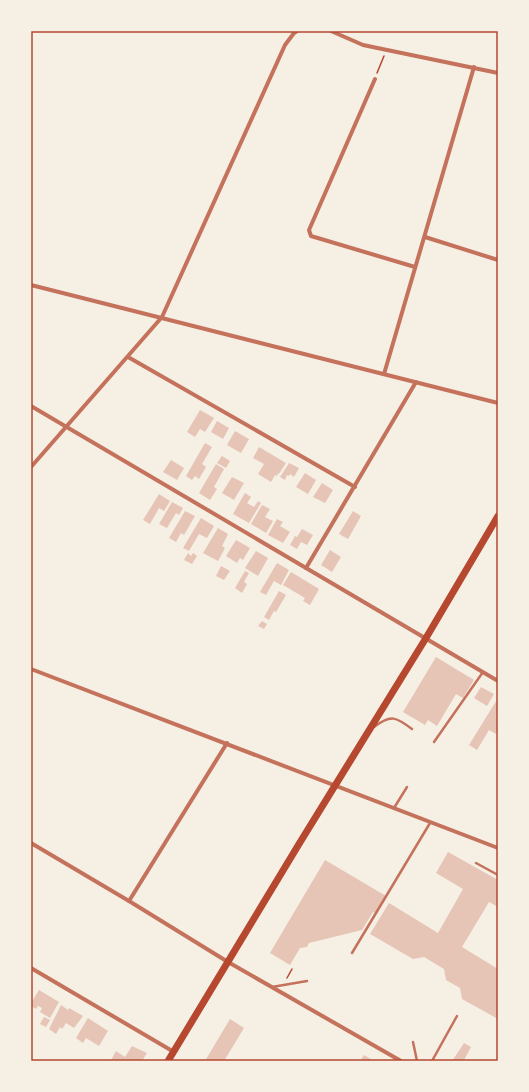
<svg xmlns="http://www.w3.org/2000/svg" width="529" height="1092" font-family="Poppins,sans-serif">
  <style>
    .building { fill: #e6c5b7 }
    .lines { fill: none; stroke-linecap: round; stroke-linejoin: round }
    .path { stroke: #b5482f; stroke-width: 1.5 }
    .service { stroke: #c5725c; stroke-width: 2.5 }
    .minor { stroke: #c5725c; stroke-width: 4 }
    .primary { stroke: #b5482f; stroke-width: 7 }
    .neatline { fill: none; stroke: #b5482f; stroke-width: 1.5 }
  </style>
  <rect width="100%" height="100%" fill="#f6efe4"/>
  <!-- building -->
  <g class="building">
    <polygon points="200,410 214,418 205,432 200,429 195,437 187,432"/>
    <polygon points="217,421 229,428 223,439 211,432"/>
    <polygon points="235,431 249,439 241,453 227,445"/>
    <polygon points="205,443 212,447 202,464 206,467 199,479 195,476 192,480 186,476"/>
    <polygon points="259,447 286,463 279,474 278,473 277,476 275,475 271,482 258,474 264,464 253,458"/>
    <polygon points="222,456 230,461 226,468 217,463"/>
    <polygon points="171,460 184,468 177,480 163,472"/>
    <polygon points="289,463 299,468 294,477 290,474 289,476 287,475 285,480 280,477"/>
    <polygon points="216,464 224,469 214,487 217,489 210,500 199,493"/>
    <polygon points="305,473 316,480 308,494 296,487"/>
    <polygon points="232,477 244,483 234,500 222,493"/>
    <polygon points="322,483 333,490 325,503 313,497"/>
    <polygon points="245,493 251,497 247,503 254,507 258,501 261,503 249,523 233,514"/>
    <polygon points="159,494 170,501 164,511 159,508 150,524 143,520"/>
    <polygon points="172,502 183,508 179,515 176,513 167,528 159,524"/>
    <polygon points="262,505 270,509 265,517 273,521 266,533 251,524"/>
    <polygon points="185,511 195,516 184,535 181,533 176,542 169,538"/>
    <polygon points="353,511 361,516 348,539 339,534"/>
    <polygon points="201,518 214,526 207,538 199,534 189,551 183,548"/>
    <polygon points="277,519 283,522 280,526 290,532 283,543 268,535"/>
    <polygon points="218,528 228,534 222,546 225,548 218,561 203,553"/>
    <polygon points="302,529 313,535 307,545 301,542 297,549 290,545 295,536 297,537"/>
    <polygon points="236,540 250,548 243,560 240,558 237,563 226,556"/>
    <polygon points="330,550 341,557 332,572 321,565"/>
    <polygon points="256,551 268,558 258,576 245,568"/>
    <polygon points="188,553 191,556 193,553 197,556 192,564 184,560"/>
    <polygon points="277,563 289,570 281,585 274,581 266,595 260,592"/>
    <polygon points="221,566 230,571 224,580 216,576"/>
    <polygon points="245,571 249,573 244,582 247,584 242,593 235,588"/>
    <polygon points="291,572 319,589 310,605 303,601 305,598 283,585"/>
    <polygon points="279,591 286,595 276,612 274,611 269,620 264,617"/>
    <polygon points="262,621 267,624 264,629 258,626"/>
    <polygon points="436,657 474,680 463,698 456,694 437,726 428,720 425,725 403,712"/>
    <polygon points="481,687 494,694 487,706 474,698"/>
    <polygon points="498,698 498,716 496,719 498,721 498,730 496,734 489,730 477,750 469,745"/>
    <polygon points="448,852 498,880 498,907 489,902 462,947 498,969 498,1019 462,999 460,988 446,980 444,969 424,957 413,959 370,934 389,903 438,933 463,889 436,873"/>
    <polygon points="325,860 386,896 375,913 373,912 362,930 309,943 307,947 300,948 290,965 270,953"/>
    <polygon points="39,990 59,1002 50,1018 40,1012 42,1008 38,1006 36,1009 31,1006 31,1003"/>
    <polygon points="61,1005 68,1010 69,1008 83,1016 74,1028 66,1023 62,1029 60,1027 56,1034 49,1029"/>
    <polygon points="44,1017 50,1020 46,1027 40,1024"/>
    <polygon points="88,1018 108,1031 99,1046 86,1038 83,1043 76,1038"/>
    <polygon points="230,1019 244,1028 224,1061 205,1061"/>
    <polygon points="464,1043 471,1047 464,1060 466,1061 452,1061"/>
    <polygon points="132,1046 147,1053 142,1061 113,1061 111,1060 116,1051 125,1057"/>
    <polygon points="364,1055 374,1061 360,1061"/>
  </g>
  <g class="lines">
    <!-- path -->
    <g class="path">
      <polyline points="377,73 384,56"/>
      <polyline points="287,978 292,969"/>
    </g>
    <!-- service -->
    <g class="service">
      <path d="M374,727C391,714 396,717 412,729"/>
      <polyline points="434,742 483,672"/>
      <polyline points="394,808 407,787"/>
      <polyline points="476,863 498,875"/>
      <polyline points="352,953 430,823"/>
      <polyline points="272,987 307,981"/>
      <polyline points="413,1042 417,1061"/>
      <polyline points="432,1061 457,1016"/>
    </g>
    <!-- minor -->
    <g class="minor">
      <polyline points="331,31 363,45 498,73"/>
      <polyline points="375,79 309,230 311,236 415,267"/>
      <polyline points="425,237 498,260"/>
      <polyline points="31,285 498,403"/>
      <polyline points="128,357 355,487"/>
      <polyline points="384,374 474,67"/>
      <polyline points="31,406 498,681"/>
      <polyline points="31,467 162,317 285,45 294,33 297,31"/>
      <polyline points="306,568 416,382"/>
      <polyline points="31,669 498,848"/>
      <polyline points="31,843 129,901 228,962 401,1061"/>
      <polyline points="129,901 227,743"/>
      <polyline points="31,968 174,1052"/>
    </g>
    <!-- primary -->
    <polyline class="primary" points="168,1061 299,844 426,638 498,516"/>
  </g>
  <!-- border -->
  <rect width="529" height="1092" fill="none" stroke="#f6efe4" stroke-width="64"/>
  <rect x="32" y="32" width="465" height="1028" class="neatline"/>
</svg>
